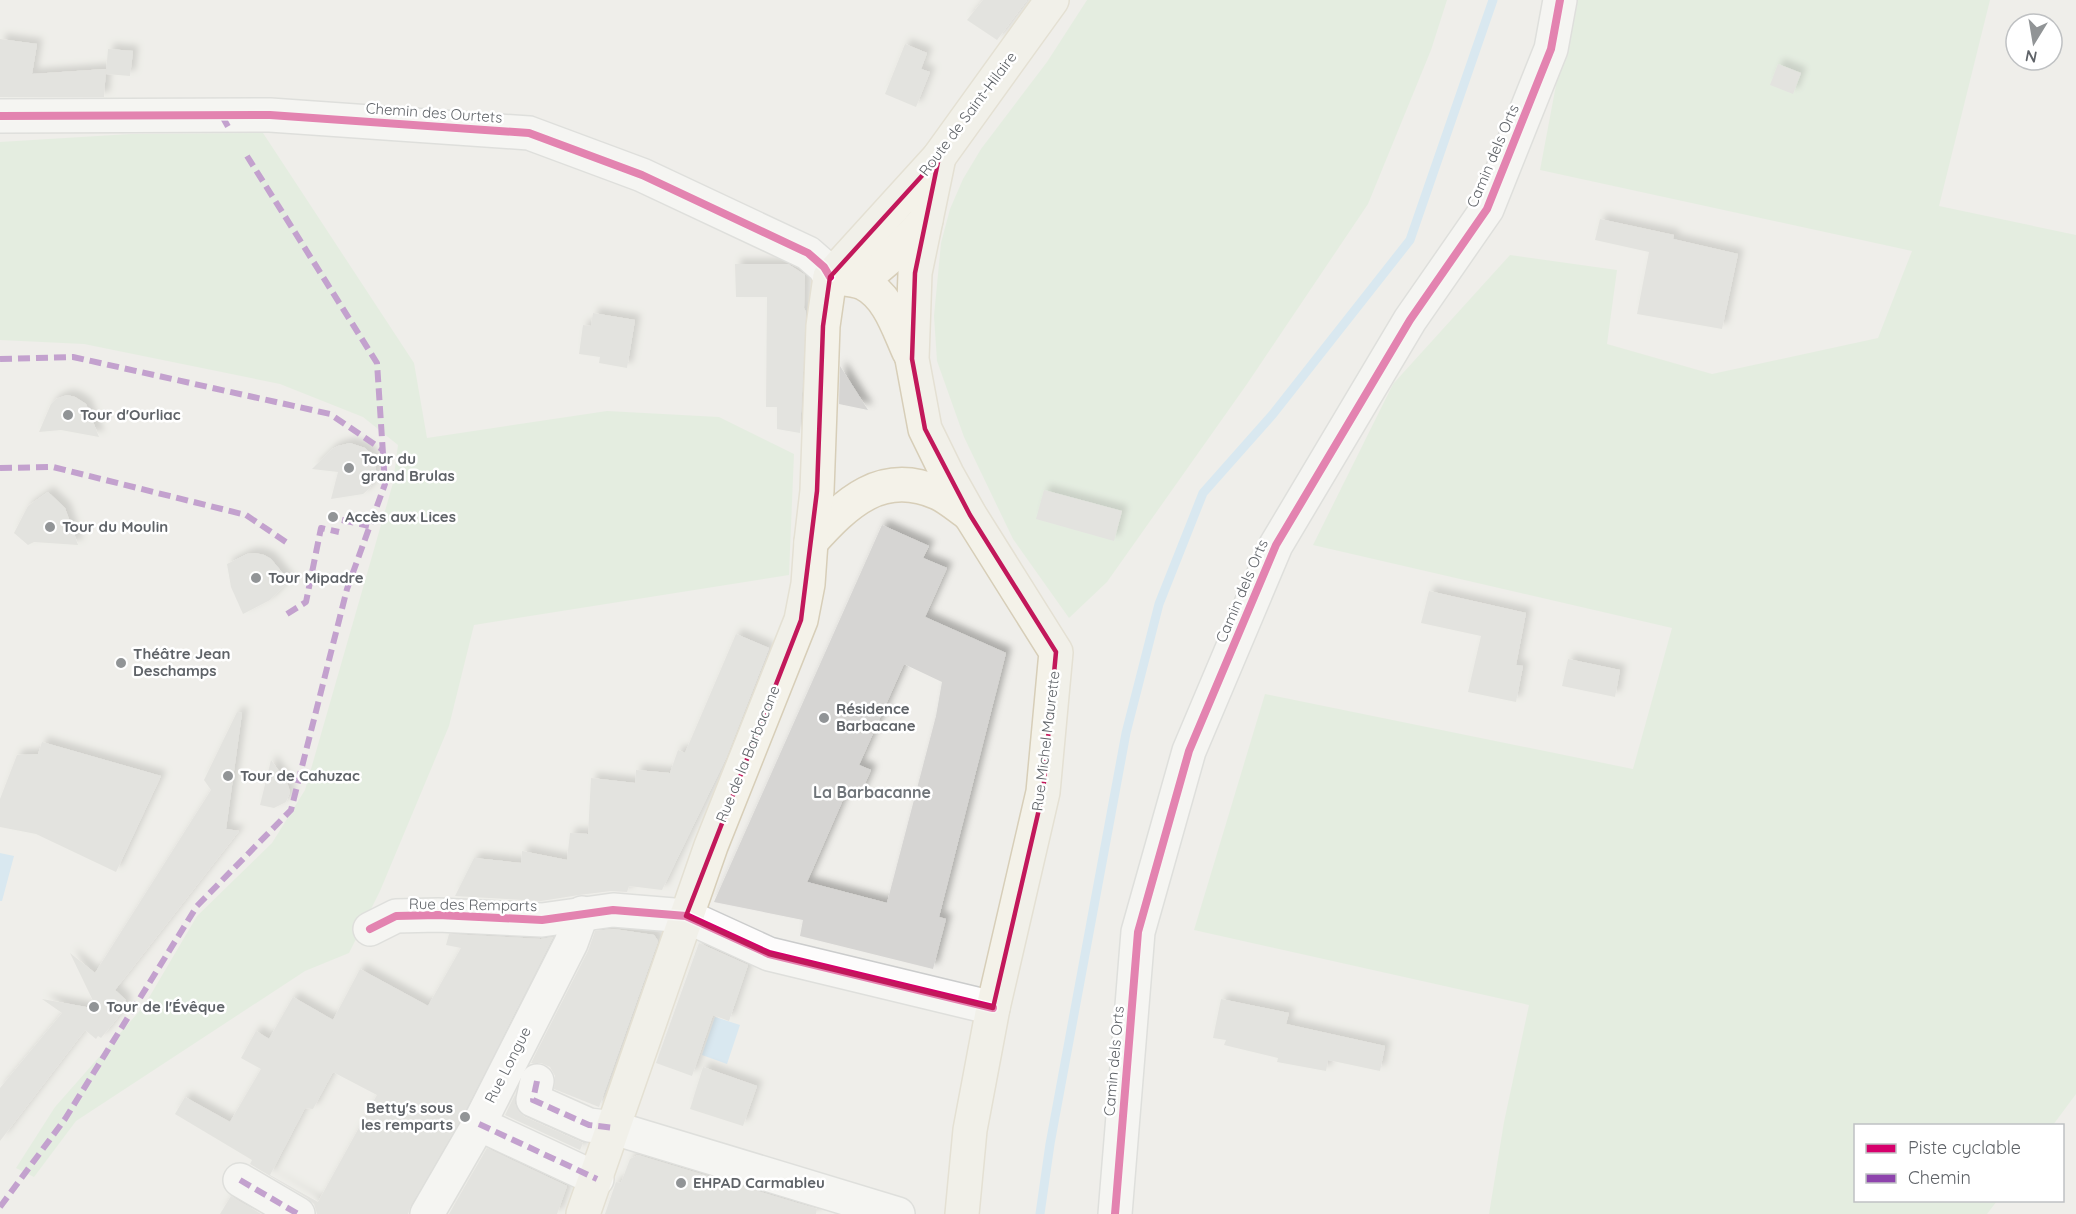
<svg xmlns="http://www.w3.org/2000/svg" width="2076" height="1214" font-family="Quicksand,sans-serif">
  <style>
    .green { fill: #d8ebd6 }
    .water { fill: #bfe0f9 }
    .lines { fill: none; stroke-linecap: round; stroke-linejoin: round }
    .stream { stroke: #bfe0f9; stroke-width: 9 }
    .building { fill: #d6d5d3; fill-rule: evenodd; filter: url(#shadow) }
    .minor-casing { stroke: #cbcccc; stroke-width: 36 }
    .major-casing { stroke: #d7ceb8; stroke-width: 36 }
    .minor { stroke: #fdfcfc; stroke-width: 33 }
    .major { stroke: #f4f2e9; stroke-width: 33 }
    .quiet { stroke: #8e44ad; stroke-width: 6; stroke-dasharray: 12 6; stroke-linecap: butt }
    .cycleway-casing { stroke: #fff; stroke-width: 11 }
    .cycleway { stroke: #d6006c; stroke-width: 8 }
    .marked { fill: none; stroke: #c2185b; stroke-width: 4.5; stroke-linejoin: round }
    .poi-dot { fill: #919496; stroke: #fff; stroke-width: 2 }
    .labels { text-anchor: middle; stroke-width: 5; stroke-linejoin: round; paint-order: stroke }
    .street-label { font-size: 15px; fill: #5f6368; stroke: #fff }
    .poi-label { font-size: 15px; font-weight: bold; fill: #5f6368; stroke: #fff; text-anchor: start }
    .neighbourhood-label { font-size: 16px; font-weight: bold; fill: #70757a; stroke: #fff }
  </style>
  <defs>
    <filter id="shadow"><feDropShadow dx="5.5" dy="-5.5" stdDeviation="3" flood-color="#0004"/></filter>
  </defs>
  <rect width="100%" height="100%" fill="#efeeea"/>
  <!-- green -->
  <g class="green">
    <polygon points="1087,0 1447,0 1431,50 1368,204 1247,384 1107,582 1069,618 1013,539 964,437 937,361 934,316 941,243 950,209 963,179 981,149 1047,62"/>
    <polygon points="1572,0 1990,0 1939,206 2076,235 2076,1094 2053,1125 1856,1126 1856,1200 1997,1201 1987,1214 1489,1214 1504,1122 1529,1005 1194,930 1265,694 1633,769 1672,628 1313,545 1393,384 1510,255 1617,270 1607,344 1712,374 1878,338 1912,251 1540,170"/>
    <polygon points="263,133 414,363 427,438 607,411 719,417 794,454 789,575 474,625 449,726 380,891 349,953 305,971 76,1121 34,1177 16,1168 55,1107 144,1006 197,916 272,843 305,790 393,483 398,445 363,417 280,384 84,344 0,340 0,142 130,134"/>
  </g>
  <!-- water -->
  <g class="water">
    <polygon points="0,853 14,856 2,901 0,901"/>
    <polygon points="715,1017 740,1025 727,1064 702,1055"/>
  </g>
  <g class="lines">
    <!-- stream -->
    <polyline class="stream" points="1040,1214 1050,1144 1126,733 1159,604 1203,493 1273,414 1410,240 1493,0"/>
  </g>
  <!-- building -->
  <g class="building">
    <polygon points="983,0 1027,0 997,40 967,20"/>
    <polygon points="0,39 37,44 32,74 106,69 104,97 0,97"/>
    <polygon points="905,44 927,53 921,69 930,72 916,107 885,94"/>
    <polygon points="108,49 133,51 130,76 106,74"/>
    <polygon points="1778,64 1801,73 1793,94 1770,85"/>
    <polygon points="1600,219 1674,235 1673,239 1738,254 1722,329 1637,314 1649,252 1595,240"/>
    <polygon points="735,264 788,264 805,275 804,308 806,312 800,433 777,429 777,407 766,407 767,297 736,297"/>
    <polygon points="593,313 635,320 627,368 599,363 600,357 579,354 583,325 591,326"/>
    <polygon points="840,366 868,410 839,404"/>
    <polygon points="67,395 75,397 86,404 99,437 61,430 39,432 51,404 56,399"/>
    <polygon points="350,443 365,448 373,456 376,466 375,478 370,488 363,494 331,499 338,472 312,469 332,449 338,446"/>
    <polygon points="1044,490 1122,511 1114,541 1036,519"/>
    <polygon points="48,492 65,508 78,545 34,542 28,545 14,533 28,506"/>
    <path d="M882,525L929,546L923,558L947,568L925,617L1006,653L939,917L946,919L933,969L800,936L803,920L714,902ZM904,664L942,682L936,716L887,903L807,882L846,793L859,797L871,770L859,765Z"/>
    <polygon points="255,553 264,555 271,559 289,581 270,600 243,614 231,587 227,564 247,554"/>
    <polygon points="1429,591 1526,613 1516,665 1523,666 1516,702 1468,692 1481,636 1421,623"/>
    <polygon points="736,634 769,648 726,758 662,890 629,886 627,892 611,891 579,895 541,901 455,896 474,858 521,863 522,851 567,860 570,833 588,834 591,778 635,783 636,770 670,773 678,750 685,753"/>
    <polygon points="1568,659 1620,670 1615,697 1562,686"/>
    <polygon points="237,712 242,713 226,829 239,831 115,990 126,1000 124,1003 127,1006 101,1038 98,1036 96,1039 85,1030 0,1141 0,1088 62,1013 42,999 97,1009 70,953 95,973 211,790 204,780"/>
    <polygon points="42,742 161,776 116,872 36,834 0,827 0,799 17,755 38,754"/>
    <polygon points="271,760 287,782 290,792 286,802 274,808 260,805"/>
    <polygon points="614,929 654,935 658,941 599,1107 554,1089 555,1076 550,1067 541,1063 531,1063 588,951 595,931"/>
    <path d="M449,934L541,939L553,937L463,1115L411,1205L408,1214H317L314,1204L307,1198L250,1164L252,1160L175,1114L185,1097L230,1122L261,1069L241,1058L256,1031L269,1039L293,997L333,1020L360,969L428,1006L461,948L446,945ZM333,1072L377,1095L318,1202L270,1175L305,1108L313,1109Z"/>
    <polygon points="699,943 748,965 729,1021 713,1015 692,1076 656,1063"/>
    <polygon points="1221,999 1289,1013 1286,1024 1385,1046 1380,1071 1328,1060 1326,1071 1277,1062 1278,1058 1224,1045 1226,1040 1213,1038"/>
    <polygon points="703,1067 757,1086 743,1126 690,1109"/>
    <polygon points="515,1095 515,1104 519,1112 525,1117 583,1143 580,1150 505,1115"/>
    <polygon points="487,1148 567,1186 557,1214 449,1214"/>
    <polygon points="638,1155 817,1209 816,1214 605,1214 616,1182 621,1183 630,1159"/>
    <polygon points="231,1196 261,1214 220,1214"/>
  </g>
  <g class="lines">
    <defs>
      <g id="minor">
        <polyline points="0,116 270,115 529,133 642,175 808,253 824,267 830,277"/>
        <polyline points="370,929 396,916 438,915 542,920 613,910 686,916 769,954 993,1008"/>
        <polyline points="537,1081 533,1100 589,1125 614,1128 898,1214"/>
        <polyline points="479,1124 597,1179"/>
        <polyline points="240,1180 298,1214"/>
        <polyline points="427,1214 479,1124 571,943 582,913"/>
        <polyline points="1115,1214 1138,932 1189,751 1276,545 1410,320 1487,209 1551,49 1560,0"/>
      </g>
      <g id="major">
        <polyline points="939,157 915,273 912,359 925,429 947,474 970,515 1056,652 1043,792 993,1008 970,1130 962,1214"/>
        <polyline points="835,276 877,268 897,251 926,220"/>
        <polyline points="830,277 939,157 1052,0"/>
        <path d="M830,277C840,279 853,279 863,283C889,296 898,328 909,352"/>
        <path d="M811,542C846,503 882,468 938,493C949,498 959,507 969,514"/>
        <polyline points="583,1214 711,846 801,620 808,584 811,542 817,491 823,326 830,277"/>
      </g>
    </defs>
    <!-- minor casing -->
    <use href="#minor" class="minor-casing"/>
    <!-- major casing -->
    <use href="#major" class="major-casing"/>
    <!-- minor -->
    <use href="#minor" class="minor"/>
    <!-- major -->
    <use href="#major" class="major"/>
    <!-- quiet -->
    <g class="quiet">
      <polyline points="222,116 230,130"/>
      <polyline points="0,359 73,357 330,414 383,450"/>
      <polyline points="0,468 53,467 246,515 289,544"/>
      <polyline points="342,520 369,526"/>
      <polyline points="287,614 306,602 321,528 339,532"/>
      <polyline points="537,1081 533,1100 589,1125 614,1128"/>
      <polyline points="479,1124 597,1179"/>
      <polyline points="240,1180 298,1214"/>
      <polyline points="0,1207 65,1119 197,906 291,810 347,589 385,484 377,363 247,156"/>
    </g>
    <defs>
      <g id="cycleway">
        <polyline points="0,116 270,115 529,133 642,175 808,253 824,267 830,277"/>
        <polyline points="370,929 396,916 438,915 542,920 613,910 686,916 769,954 993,1008"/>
        <polyline points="1115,1214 1138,932 1189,751 1276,545 1410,320 1487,209 1551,49 1560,0"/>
      </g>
    </defs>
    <!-- cycleway casing -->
    <use href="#cycleway" class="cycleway-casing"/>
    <!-- cycleway -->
    <use href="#cycleway" class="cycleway"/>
  </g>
  <!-- marked area -->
  <path d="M0 0H2076V1214H0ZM939,157L915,273L912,359L925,429L970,515L1056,652L1043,792L993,1008L769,954L686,916L801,620L817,491L823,326L830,277Z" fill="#efeeea" fill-opacity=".55" fill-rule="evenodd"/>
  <path class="marked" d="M939,157L915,273L912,359L925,429L970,515L1056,652L1043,792L993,1008L769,954L686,916L801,620L817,491L823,326L830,277Z"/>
  <!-- markers -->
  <g class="poi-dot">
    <circle cx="68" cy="415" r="6"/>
    <circle cx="349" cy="468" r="6"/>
    <circle cx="333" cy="517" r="6"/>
    <circle cx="50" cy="527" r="6"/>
    <circle cx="256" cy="578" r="6"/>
    <circle cx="121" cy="663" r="6"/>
    <circle cx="824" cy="718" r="6"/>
    <circle cx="228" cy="776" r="6"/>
    <circle cx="94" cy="1007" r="6"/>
    <circle cx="465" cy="1117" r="6"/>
    <circle cx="681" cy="1183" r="6"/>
  </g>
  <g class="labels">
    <!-- street labels -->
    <g class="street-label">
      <text transform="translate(434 113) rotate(4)" y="5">Chemin des Ourtets</text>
      <text transform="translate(968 114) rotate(-53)" y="5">Route de Saint-Hilaire</text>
      <text transform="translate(1493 156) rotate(-67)" y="5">Camin dels Orts</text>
      <text transform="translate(1242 591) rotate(-67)" y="5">Camin dels Orts</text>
      <text transform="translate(1046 741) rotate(-83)" y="5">Rue Michel Maurette</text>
      <text transform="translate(748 754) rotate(-68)" y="5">Rue de la Barbacane</text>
      <text transform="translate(473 905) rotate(1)" y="5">Rue des Remparts</text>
      <text transform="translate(1114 1061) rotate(-85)" y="5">Camin dels Orts</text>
      <text transform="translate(508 1065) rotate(-63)" y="5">Rue Longue</text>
    </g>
    <!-- poi labels -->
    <g class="poi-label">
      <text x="80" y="420">Tour d'Ourliac</text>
      <text x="361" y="464">Tour du<tspan x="361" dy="17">grand Brulas</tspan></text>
      <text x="345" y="522">Accès aux Lices</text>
      <text x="62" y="532">Tour du Moulin</text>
      <text x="268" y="583">Tour Mipadre</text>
      <text x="133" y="659">Théâtre Jean<tspan x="133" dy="17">Deschamps</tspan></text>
      <text x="836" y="714">Résidence<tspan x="836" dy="17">Barbacane</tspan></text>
      <text x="240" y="781">Tour de Cahuzac</text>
      <text x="106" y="1012">Tour de l'Évêque</text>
      <text x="453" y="1113" text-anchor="end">Betty's sous<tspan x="453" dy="17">les remparts</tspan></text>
      <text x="693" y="1188">EHPAD Carmableu</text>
    </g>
    <!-- neighbourhood labels -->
    <g class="neighbourhood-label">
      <text x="872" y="798">La Barbacanne</text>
    </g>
  </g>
  <!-- legend -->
  <rect x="1854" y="1124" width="210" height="78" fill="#ffffff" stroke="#bfc1c3" stroke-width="1.5"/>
  <rect x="1866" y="1144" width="30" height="9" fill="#d6006c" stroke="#bfc1c3" stroke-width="1.5"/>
  <text x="1908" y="1154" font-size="18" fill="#5f6368">Piste cyclable</text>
  <rect x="1866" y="1174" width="30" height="9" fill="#8e44ad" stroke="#bfc1c3" stroke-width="1.5"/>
  <text x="1908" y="1184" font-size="18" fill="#5f6368">Chemin</text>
  <!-- north arrow -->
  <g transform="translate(2034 42) rotate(191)"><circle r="28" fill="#ffffff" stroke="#bfc1c3" stroke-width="1.5"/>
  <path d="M0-4.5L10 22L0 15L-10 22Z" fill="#919496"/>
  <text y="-9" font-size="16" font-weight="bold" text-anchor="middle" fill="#5f6368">N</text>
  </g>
</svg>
